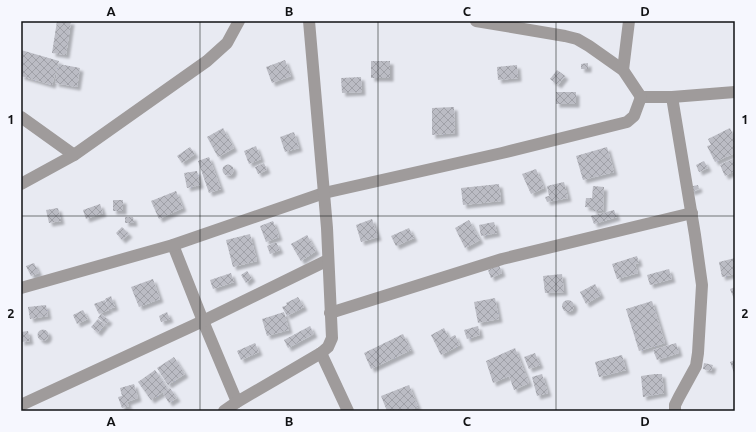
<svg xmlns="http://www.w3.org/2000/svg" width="756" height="432" font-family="Ubuntu,sans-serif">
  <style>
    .building { fill: url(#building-cross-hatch); filter: url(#shadow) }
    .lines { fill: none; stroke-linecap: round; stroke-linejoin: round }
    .minor { stroke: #9f9b9b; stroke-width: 12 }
    .grid { fill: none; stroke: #111214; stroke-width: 1; stroke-opacity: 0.55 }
    .neatline { fill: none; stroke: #111214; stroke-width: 1.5 }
    .grid-label { font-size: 13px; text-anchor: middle; font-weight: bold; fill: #111214 }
  </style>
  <defs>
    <pattern id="building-cross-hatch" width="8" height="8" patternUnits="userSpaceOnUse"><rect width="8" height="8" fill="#bbbcc4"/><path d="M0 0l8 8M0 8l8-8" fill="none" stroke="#a0a1a8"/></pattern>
    <filter id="shadow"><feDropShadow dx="3.5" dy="3.5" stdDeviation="1" flood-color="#0004"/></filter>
  </defs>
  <rect width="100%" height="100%" fill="#e8eaf2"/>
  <!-- building -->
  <g class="building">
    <polygon points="57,21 71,21 66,55 52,53"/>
    <polygon points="21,50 59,61 52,85 21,76"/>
    <polygon points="285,60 291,76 272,83 266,67"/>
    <rect x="371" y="61" width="19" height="17"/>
    <polygon points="588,63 588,69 581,69 581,64"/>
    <polygon points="59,64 80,68 77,87 55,83"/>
    <polygon points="517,65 518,78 498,80 497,67"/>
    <polygon points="557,70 565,76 558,85 550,79"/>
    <polygon points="361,77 362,92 342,93 341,78"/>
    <rect x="556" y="92" width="20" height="12"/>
    <polygon points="454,107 455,133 432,135 432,108"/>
    <polygon points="223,128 234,148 218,157 207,137"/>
    <polygon points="730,128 735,139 735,153 715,162 707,146 711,145 708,139"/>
    <polygon points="294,132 299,148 285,152 280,137"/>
    <polygon points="256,146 261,159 249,164 244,151"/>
    <polygon points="190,147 195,154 182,163 177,156"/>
    <polygon points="607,147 614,172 583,180 576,156"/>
    <polygon points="209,157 221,189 209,193 198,161"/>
    <polygon points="735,158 735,171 725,176 720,165"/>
    <polygon points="704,161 708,168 699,172 696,165"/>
    <polygon points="264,163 267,170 258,174 255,167"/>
    <circle cx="228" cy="170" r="5.5"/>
    <polygon points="536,169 544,188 531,194 522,174"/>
    <polygon points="197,171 200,185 187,188 184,173"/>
    <polygon points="564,182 568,198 547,202 545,197 549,196 547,186"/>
    <polygon points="499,184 501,201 463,205 461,188"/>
    <polygon points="698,185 699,189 691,192 689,187"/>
    <polygon points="593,186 604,187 603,211 593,211 593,208 585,207 586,198 592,198"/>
    <polygon points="176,191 183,208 159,219 151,201"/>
    <rect x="113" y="200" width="10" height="11"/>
    <polygon points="100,204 103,213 86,219 83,210"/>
    <polygon points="58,208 61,221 49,223 46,210"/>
    <polygon points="614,210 617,217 594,224 591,216"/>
    <polygon points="125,217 133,217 134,223 125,223"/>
    <polygon points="372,219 378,237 361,242 356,225"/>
    <polygon points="469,220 480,240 465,248 455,228"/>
    <polygon points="273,221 279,237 266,242 260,226"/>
    <polygon points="494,222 497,233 481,236 479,225"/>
    <polygon points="122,227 129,234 122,240 116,233"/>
    <polygon points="409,228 414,238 396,246 391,236"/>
    <polygon points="250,234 257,261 233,267 226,240"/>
    <polygon points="307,235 316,251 301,261 291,244"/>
    <polygon points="276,242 280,250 270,254 267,246"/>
    <polygon points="637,256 639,263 635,264 638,273 617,279 612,264"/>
    <polygon points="735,258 735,274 722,277 719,262"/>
    <polygon points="34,263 39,273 31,276 26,266"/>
    <polygon points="499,265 502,273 491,278 488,270"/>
    <polygon points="669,269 672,279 650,285 647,275"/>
    <polygon points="247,271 252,278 246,283 241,275"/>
    <polygon points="231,273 234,282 213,289 210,280"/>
    <polygon points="562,274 564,292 545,293 543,276"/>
    <polygon points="153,279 160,299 139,307 131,287"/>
    <polygon points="595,284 601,295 586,304 580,292"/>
    <polygon points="735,287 735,299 734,299 730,289"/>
    <polygon points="111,296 115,307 109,309 105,299"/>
    <polygon points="298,297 304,307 287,316 282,307 287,305 286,303"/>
    <polygon points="495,298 499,319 478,323 474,302"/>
    <polygon points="105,300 109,310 99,314 94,304"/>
    <circle cx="568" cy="306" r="6"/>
    <polygon points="652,301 665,343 639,351 626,309"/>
    <polygon points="46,305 48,316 30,319 28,307"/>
    <polygon points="83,310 88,319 77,324 73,315"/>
    <polygon points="167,312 170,319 161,322 159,316"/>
    <polygon points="284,312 289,330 267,336 262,319"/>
    <polygon points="101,314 109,320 106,324 98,318"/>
    <polygon points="98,319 105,324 98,333 91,327"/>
    <polygon points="310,326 314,334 288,348 284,340"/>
    <polygon points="478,326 480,335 467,339 464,330"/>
    <polygon points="444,328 449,338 455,335 460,345 441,355 431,335"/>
    <circle cx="43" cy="335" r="5.5"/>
    <polygon points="28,331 30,341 21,342 21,332"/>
    <polygon points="403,334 411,350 371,369 364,353"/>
    <polygon points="255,343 259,352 241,360 237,351"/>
    <polygon points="676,343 679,353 657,360 653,350"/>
    <polygon points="515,348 529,383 514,390 509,376 493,383 486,361"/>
    <polygon points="535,353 540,365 529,369 524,357"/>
    <polygon points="622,355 626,370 599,377 595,362"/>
    <polygon points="174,357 185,374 168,385 157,368"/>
    <polygon points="735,360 735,372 734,373 730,362"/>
    <polygon points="704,363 713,365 711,371 703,369"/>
    <polygon points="155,370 168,389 151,400 138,382"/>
    <polygon points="542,374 548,393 537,396 532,377"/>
    <polygon points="655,374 662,374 664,393 643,397 641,376"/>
    <polygon points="134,384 138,398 127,402 129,406 122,408 118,397 122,396 120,388"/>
    <polygon points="409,385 418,407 407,411 387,411 381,396"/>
    <polygon points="170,388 177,398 169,403 163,393"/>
  </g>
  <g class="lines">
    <!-- minor -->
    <g class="minor">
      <polyline points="476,21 565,36 577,39 589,46 623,70 641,97 672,97 735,92"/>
      <polyline points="623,70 629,21"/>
      <polyline points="672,97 695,235 702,285 698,353 696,366 679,397 675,405 675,411"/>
      <polyline points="21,117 74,155"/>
      <polyline points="21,184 74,155 207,61 227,43 239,21"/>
      <polyline points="173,245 203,321 237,402"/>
      <polyline points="21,288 173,245 324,193 502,153 627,122 634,116 641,97"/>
      <polyline points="330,313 502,259 692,213"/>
      <polyline points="321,353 348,411"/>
      <polyline points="21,405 203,321 328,260"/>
      <polyline points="224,411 237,402 321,353 328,347 332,338 327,228 309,21"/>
    </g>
  </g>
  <!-- grid -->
  <path class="grid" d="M200,21V411M378,21V411M556,21V411M21,216H735"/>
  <!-- border -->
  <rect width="756" height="432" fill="none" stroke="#f6f7fe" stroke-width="44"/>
  <rect x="22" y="22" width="712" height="388" class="neatline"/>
  <g class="grid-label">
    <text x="111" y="16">A</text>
    <text x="289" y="16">B</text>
    <text x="467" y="16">C</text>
    <text x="645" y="16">D</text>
    <text x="11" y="124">1</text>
    <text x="745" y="124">1</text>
    <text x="11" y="318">2</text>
    <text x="745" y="318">2</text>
    <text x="111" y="426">A</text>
    <text x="289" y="426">B</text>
    <text x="467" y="426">C</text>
    <text x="645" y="426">D</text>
  </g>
</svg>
